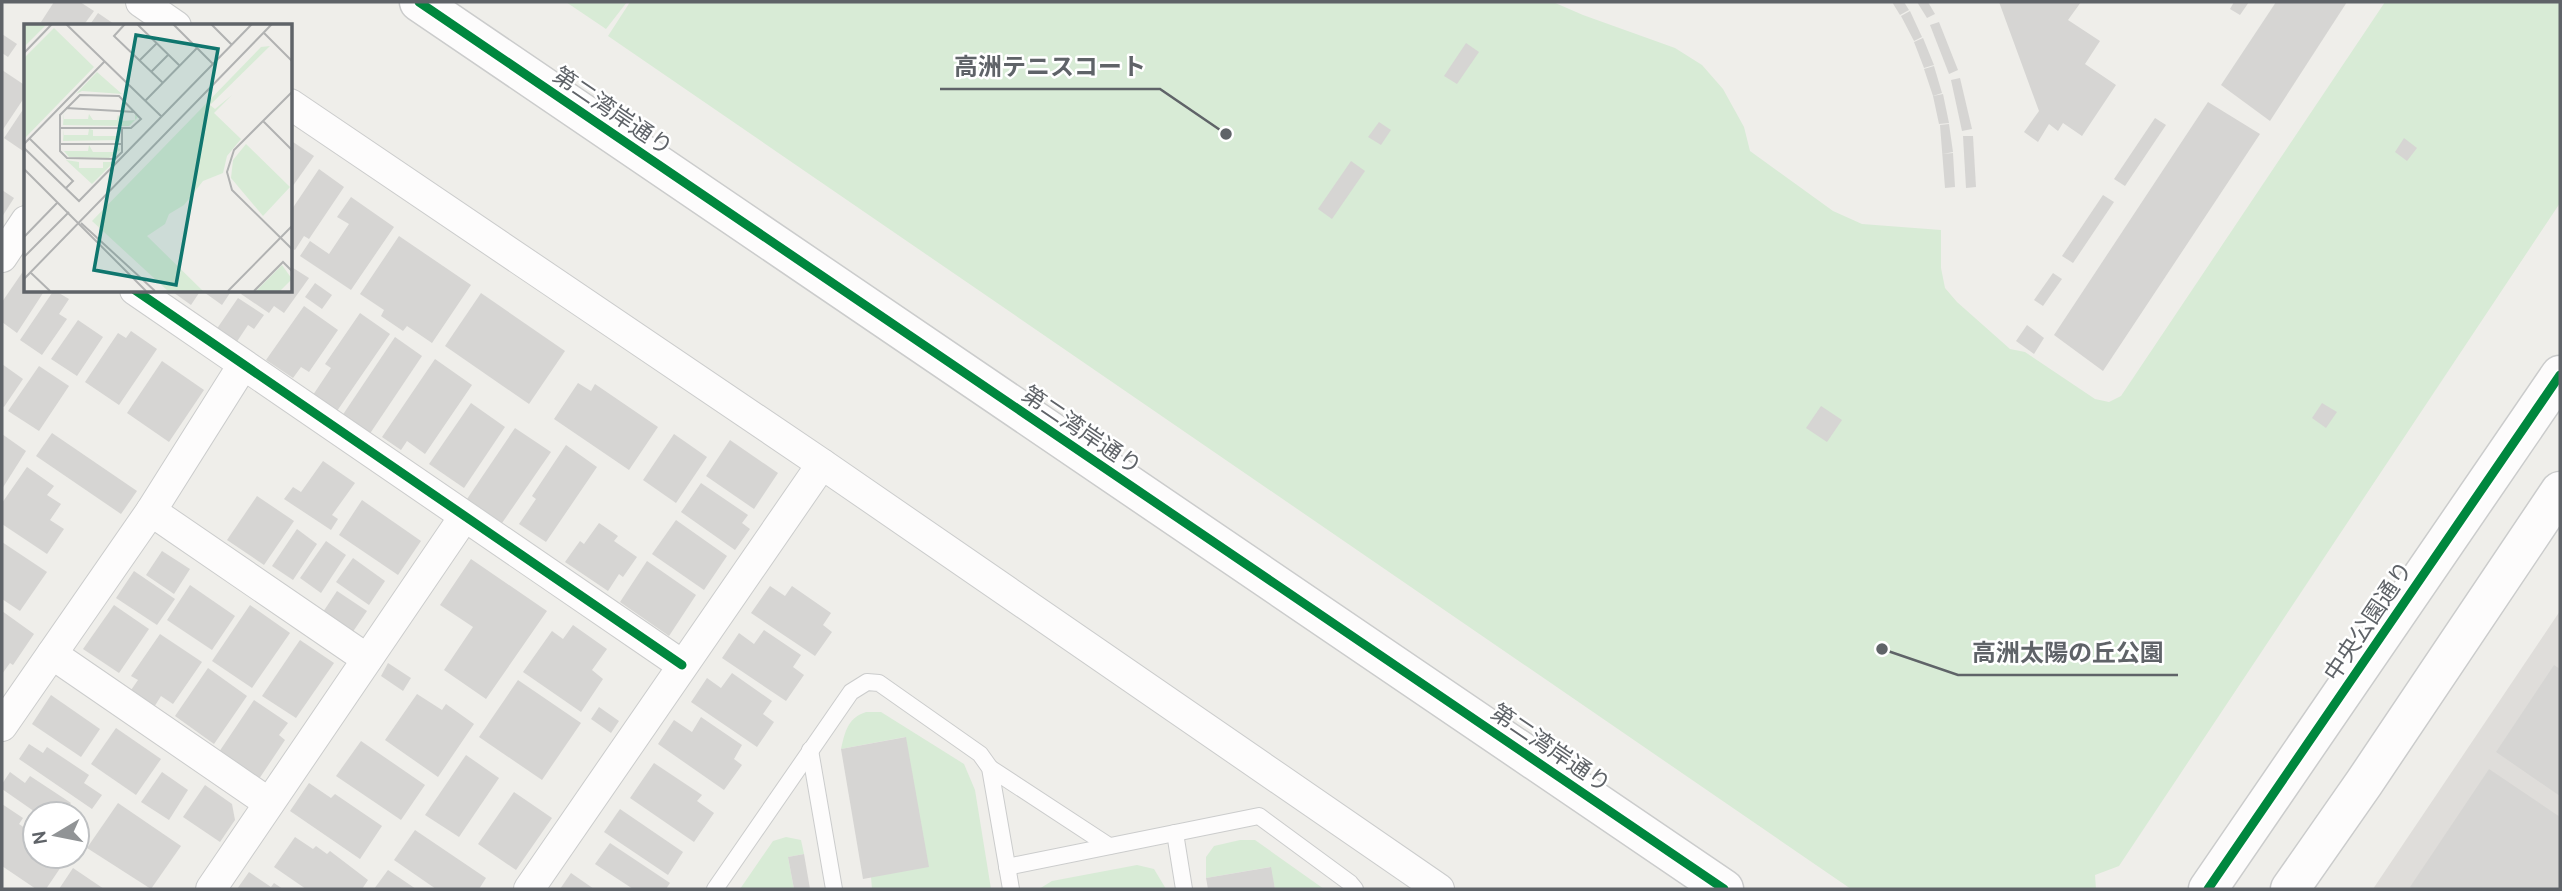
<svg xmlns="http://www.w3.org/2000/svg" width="2562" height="891" font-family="Cabin,'Noto Sans JP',sans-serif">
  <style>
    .industrial { fill: #dfddda }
    .green { fill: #d8ebd6 }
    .building { fill: #d6d5d3 }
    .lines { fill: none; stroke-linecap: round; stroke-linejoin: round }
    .service-casing { stroke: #cbcccc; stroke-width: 18 }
    .minor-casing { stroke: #cbcccc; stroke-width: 32 }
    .tertiary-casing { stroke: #cbcccc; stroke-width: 41 }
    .service { stroke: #fdfcfc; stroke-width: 16 }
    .minor { stroke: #fdfcfc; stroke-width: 30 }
    .tertiary { stroke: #fdfcfc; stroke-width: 38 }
    .cycleway-casing { stroke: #fff; stroke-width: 13 }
    .cycleway { stroke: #00873e; stroke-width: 9 }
    .labels { text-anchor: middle; stroke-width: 5; stroke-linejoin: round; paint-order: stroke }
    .street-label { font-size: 23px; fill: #5f6368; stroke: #fff }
    .inset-road { fill: none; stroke: #b1b2b2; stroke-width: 2 }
    .view { fill: #0f766e; fill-opacity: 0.15; stroke: #0f766e; stroke-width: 3.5 }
    .inset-edge { fill: none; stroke: #5f6368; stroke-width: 3.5 }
    .leader { fill: none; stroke: #5f6368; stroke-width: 2.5 }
    .callout-dot { fill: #5f6368; stroke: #fff; stroke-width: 2.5 }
    .callout-label { font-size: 24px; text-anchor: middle; font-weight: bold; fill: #5f6368; stroke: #fff; stroke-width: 5; stroke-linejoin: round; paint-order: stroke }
  </style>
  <rect width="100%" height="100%" fill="#efeeea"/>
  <!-- industrial -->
  <polygon class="industrial" points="2560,611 2560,889 2373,889"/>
  <!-- green -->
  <g class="green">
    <polygon points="566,2 627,2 606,29"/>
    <polygon points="630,2 1553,2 1583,15 1675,48 1702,65 1723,89 1744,127 1750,151 1833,211 1862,224 1941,230 1941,268 1945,288 1957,302 2010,349 2025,352 2095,399 2109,402 2121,396 2385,2 2560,2 2560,203 2119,866 2095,875 2096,889 1851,889 608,36"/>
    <path d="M866,712H881L964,764L975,790L991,889H872L871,877L905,737L841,749C845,731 848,718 866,712Z"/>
    <polygon points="786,837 801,840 804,854 788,857 794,889 740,889 773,841"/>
    <polygon points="1240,840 1255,840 1324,889 1275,889 1270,867 1206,878 1206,857 1214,846"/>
    <polygon points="1137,865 1154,869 1166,889 1039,889 1052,881"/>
  </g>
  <!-- building -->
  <g class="building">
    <polygon points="54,2 80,2 94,11 83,26 47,26 41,22"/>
    <polygon points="1892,2 1904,2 1909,10 1900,15"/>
    <polygon points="1917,2 1928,2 1935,14 1927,18"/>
    <polygon points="1999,2 2081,2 2068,20 2100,41 2085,64 2116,85 2082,136 2063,123 2058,131 2049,124 2038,142 2024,132 2039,111"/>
    <polygon points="2234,2 2249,2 2240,15 2230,9"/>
    <polygon points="2276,2 2347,2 2270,121 2221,85"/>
    <polygon points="1910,11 1922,37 1914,41 1901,16"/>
    <polygon points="98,13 117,26 89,26"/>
    <polygon points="1939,22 1958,70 1949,74 1930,25"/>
    <polygon points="2,34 17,44 8,57 2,53"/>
    <polygon points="1923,38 1934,65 1924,68 1914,42"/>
    <polygon points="1466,43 1479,52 1457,84 1444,76"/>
    <polygon points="1934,66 1942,93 1933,96 1924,69"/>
    <polygon points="2,70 26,86 26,95 2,131"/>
    <polygon points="1960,78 1972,129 1962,131 1951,80"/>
    <polygon points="1943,94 1949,123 1939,124 1933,96"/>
    <polygon points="2208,102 2260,134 2103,371 2054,335"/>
    <polygon points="26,105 26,153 4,138"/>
    <polygon points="2155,118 2166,125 2125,186 2114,179"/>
    <polygon points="1379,122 1391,130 1381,145 1368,137"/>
    <polygon points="1949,124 1953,152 1943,154 1953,153 1955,187 1945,188 1940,125"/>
    <polygon points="1963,136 1973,136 1976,187 1966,188"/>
    <polygon points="2404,138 2417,148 2407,161 2395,152"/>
    <polygon points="290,140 314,156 290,190"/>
    <polygon points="1351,161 1365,171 1332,219 1318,209"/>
    <polygon points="319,169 344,187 309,239 304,236 295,250 290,247 290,212"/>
    <polygon points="2,190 14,198 2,217"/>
    <polygon points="2103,195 2114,202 2073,263 2062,256"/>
    <polygon points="351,197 394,227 351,290 300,256 310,241 329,254 349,224 337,217"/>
    <polygon points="399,236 471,285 432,343 407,326 403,331 381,316 384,310 360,294"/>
    <polygon points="290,266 309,278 284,313 274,306 269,313 241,294 243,290 290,290"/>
    <polygon points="24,270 26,271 26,290 45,290 17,333 2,322 2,302"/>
    <polygon points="2053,273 2062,279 2043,306 2034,300"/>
    <polygon points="315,283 332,295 322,309 305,297"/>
    <polygon points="54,290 69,299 59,314 67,319 42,355 20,340"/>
    <polygon points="170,290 201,290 191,305"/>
    <polygon points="201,290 232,290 222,305"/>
    <polygon points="481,293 565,351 529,404 445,346"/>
    <polygon points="238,298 264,315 254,329 248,325 236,343 216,330"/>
    <polygon points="304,306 338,330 309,372 301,367 293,378 266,360"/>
    <polygon points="360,313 390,334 337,411 313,395 331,368 325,364"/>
    <polygon points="78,320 103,337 77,376 51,359"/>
    <polygon points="2027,325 2044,338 2034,354 2016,341"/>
    <polygon points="131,331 157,349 119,405 85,382 118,333 126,338"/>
    <polygon points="395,337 422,356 369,435 342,416"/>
    <polygon points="435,359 472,385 425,454 407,441 401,450 382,437"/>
    <polygon points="162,361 204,390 169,442 127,413"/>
    <polygon points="2,364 23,379 4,407 2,406"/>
    <polygon points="39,366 69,386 39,431 8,411"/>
    <polygon points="578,383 591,391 595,384 658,427 629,470 554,419"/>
    <polygon points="471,403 505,427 464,488 429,464"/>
    <polygon points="2322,403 2337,412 2326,428 2312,418"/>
    <polygon points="1821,406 1842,420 1827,442 1806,428"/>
    <polygon points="515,428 551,452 502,523 467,499"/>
    <polygon points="52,433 137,491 121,514 36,456"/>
    <polygon points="2,434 26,451 2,489"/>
    <polygon points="674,434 707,457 676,503 643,480"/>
    <polygon points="730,440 778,473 754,509 706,476"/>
    <polygon points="566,445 597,467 546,542 519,524 536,499 532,496"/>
    <polygon points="323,461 355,483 332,515 338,519 331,530 284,499 293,487 301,492"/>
    <polygon points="27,467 54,486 47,495 61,504 50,520 64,529 47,554 2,524 2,503"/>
    <polygon points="701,483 748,515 742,523 750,529 735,550 681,512"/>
    <polygon points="257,496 294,521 264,565 227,540"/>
    <polygon points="362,500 421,541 398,575 339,535"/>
    <polygon points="676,520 727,556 704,590 652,554"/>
    <polygon points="599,523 618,536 614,541 637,557 623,577 619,574 608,591 565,562 580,541 584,544"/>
    <polygon points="297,529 317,544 293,580 272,566"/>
    <polygon points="326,541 346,555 321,593 300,578"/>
    <polygon points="2,542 47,572 20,611 2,599"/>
    <polygon points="162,551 190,569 174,594 146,575"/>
    <polygon points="353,558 385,581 369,605 336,582"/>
    <polygon points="471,559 547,611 486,699 444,670 473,627 440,605"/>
    <polygon points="647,561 696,595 669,636 620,602"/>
    <polygon points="134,571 175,599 157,625 116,598"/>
    <polygon points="190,585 235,616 212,650 167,620"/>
    <polygon points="770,586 785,596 792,586 831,613 823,625 832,632 815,656 751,613"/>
    <polygon points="337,591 367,611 350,636 321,615"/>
    <polygon points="114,605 149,629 119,673 83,649"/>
    <polygon points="250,605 290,633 252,688 212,661"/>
    <polygon points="2,611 34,634 13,665 10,663 2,674"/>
    <polygon points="573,625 607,649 592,670 603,679 581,712 523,672 552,631 563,639"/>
    <polygon points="764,630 801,655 793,667 804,675 786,701 722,658 739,633 754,644"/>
    <polygon points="160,634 202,662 173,704 161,696 151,712 127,696 138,680 131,676"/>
    <polygon points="300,640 334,663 296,718 262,696"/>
    <polygon points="388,663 411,678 403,691 381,676"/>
    <polygon points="2554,665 2560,669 2560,796 2496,752"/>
    <polygon points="208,668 247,696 214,744 175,716"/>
    <polygon points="732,673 772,701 763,714 774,722 757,747 691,702 707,678 721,688"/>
    <polygon points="518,680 581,723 542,780 479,737"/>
    <polygon points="417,694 442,710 446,704 474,724 438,777 385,740"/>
    <polygon points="51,695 100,729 81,757 32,724"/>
    <polygon points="254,700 288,723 279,735 285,740 259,779 219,752"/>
    <polygon points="599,707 619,721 611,733 591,719"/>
    <polygon points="701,717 742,745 734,759 742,765 724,790 658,744 674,720 692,732"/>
    <polygon points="116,728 161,759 136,795 91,764"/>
    <polygon points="906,737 929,867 863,879 841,749"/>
    <polygon points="361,741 425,785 401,820 336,776"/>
    <polygon points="29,744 43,753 47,747 89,775 84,783 102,795 92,809 19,759"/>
    <polygon points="466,755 499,778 459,837 425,815"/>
    <polygon points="654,763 702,795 697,801 714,813 694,842 630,798"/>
    <polygon points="2489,769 2560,817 2560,889 2414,889 2410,887"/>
    <polygon points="10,772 25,783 30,776 71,803 66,809 74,814 38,814 2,789 2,784"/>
    <polygon points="162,772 188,790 169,820 141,802"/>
    <polygon points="309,783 331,798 335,794 382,826 360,859 290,811"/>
    <polygon points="205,785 232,804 235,820 220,842 183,817"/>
    <polygon points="514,792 552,818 516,870 478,844"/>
    <polygon points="118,803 181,846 151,889 87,848"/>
    <polygon points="2,804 23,818 19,824 35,835 35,856 67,858 46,889 36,889 2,866"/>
    <polygon points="620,809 683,852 668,875 604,832"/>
    <polygon points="415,830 486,878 479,889 436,889 394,860"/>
    <polygon points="295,837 313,849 316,846 327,854 330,851 368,880 362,889 306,889 274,867"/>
    <polygon points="610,843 670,883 666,889 633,889 595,864"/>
    <polygon points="804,854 810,889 794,889 788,857"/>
    <polygon points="1271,867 1275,889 1208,889 1206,878"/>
    <polygon points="73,868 104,889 59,889"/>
    <polygon points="388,870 416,889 374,889"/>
    <polygon points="249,872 271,887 274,883 283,889 237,889"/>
    <polygon points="571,873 594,889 560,889"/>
  </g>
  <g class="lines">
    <defs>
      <g id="service">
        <polyline points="810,750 834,889"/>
        <polyline points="990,768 1109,846"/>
        <polyline points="1175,833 1184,889"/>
        <polyline points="1007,867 1259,816 1350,883 1355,889"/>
        <polyline points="715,889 851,692 867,682 879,683 980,754 990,768 1011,889"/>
      </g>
      <g id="minor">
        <polyline points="141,2 176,26"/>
        <polyline points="290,104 822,464 1439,889"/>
        <polyline points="2,257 26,221"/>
        <polyline points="135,290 682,665"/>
        <polyline points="151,511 367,659"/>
        <polyline points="52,654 269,803"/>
        <polyline points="2,726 151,511 243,365"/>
        <polyline points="211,889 464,517"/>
        <polyline points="529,889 822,464"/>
      </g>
      <g id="tertiary">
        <polyline points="419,2 1724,889"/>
        <polyline points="2208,889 2560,375"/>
        <polyline points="2290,889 2364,783 2560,491"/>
      </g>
    </defs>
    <!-- service casing -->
    <use href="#service" class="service-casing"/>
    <!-- minor casing -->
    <use href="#minor" class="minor-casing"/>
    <!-- tertiary casing -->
    <use href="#tertiary" class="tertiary-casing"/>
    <!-- service -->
    <use href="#service" class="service"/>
    <!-- minor -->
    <use href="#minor" class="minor"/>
    <!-- tertiary -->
    <use href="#tertiary" class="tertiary"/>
    <defs>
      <g id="cycleway">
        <polyline points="419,2 1724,889"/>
        <polyline points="135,290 682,665"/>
        <polyline points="2208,889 2560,375"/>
      </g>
    </defs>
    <!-- cycleway casing -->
    <use href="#cycleway" class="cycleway-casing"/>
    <!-- cycleway -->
    <use href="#cycleway" class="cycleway"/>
  </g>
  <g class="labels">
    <!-- street labels -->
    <g class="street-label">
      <text transform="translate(613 111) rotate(34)" y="8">第二湾岸通り</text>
      <text transform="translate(1082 430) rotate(34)" y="8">第二湾岸通り</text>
      <text transform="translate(2368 621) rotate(-56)" y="8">中央公園通り</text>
      <text transform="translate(1551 748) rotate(34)" y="8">第二湾岸通り</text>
    </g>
  </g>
  <!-- overview -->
  <g transform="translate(24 24)">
    <rect width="268" height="268" fill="#efeeea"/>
    <path d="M0,0H23L0,23ZM30,4L70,43L0,115V34ZM246,22L186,81L191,85L208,71L190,89L217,115L203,132L199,149L179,157L160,181L145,190L141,200L123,212L179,267H144L68,197L237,23ZM73,48L98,70L58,67L52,70ZM40,89V95H64L65,90L69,96H93L94,91L99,97L111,96V90L114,93L105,102L39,101ZM40,105V111H64L65,105L69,106V112H93L95,106L96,116L39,117ZM222,120L266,163L239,192L207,154L209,136ZM65,121L69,128H93V122L96,126L85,134L45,133L40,127H64ZM42,136L55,138V144H79V138H90L68,160ZM258,241L268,255L256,267H232Z" fill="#d8ebd6"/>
    <path class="inset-road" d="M42,0L138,93M101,0L90,12L139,59M113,0L156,42M149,0L189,40M187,0L208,21M240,9L268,37M0,29L28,0M115,37L133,19M127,48L144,31M268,68L210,126L203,148L208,166L268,225M121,77L173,24M42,84L111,88M239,97L268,126M36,104H107L117,95L95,72L56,71L36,91V127L43,134L91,135L98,128V104M5,114L49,157L42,164M0,120L81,37M36,120H97M0,124L55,177L228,0M0,145L122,267M57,199L131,267M0,213L34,178M0,233L45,188M6,248L26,267M0,255L248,0M204,267L268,202M230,267L259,238L268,247"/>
    <path class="view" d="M112,11L194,25L152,261L70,246Z"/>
    <rect width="268" height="268" class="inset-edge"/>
  </g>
  <!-- callouts -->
  <path class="leader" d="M1226 134L1160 89H940M1882 649L1958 675H2178"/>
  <g class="callout-dot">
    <circle cx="1226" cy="134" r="7"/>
    <circle cx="1882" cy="649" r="7"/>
  </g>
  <g class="callout-label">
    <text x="1050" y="75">高洲テニスコート</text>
    <text x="2068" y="661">高洲太陽の丘公園</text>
  </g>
  <!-- border -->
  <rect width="2562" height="891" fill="none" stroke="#5f6368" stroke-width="7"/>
  <!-- north arrow -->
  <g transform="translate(56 835) rotate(260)"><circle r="33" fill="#ffffff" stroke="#bfc1c3" stroke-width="2"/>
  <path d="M0-5L12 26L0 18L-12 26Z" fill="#919496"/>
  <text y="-10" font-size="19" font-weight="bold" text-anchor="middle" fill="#5f6368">N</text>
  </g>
</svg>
